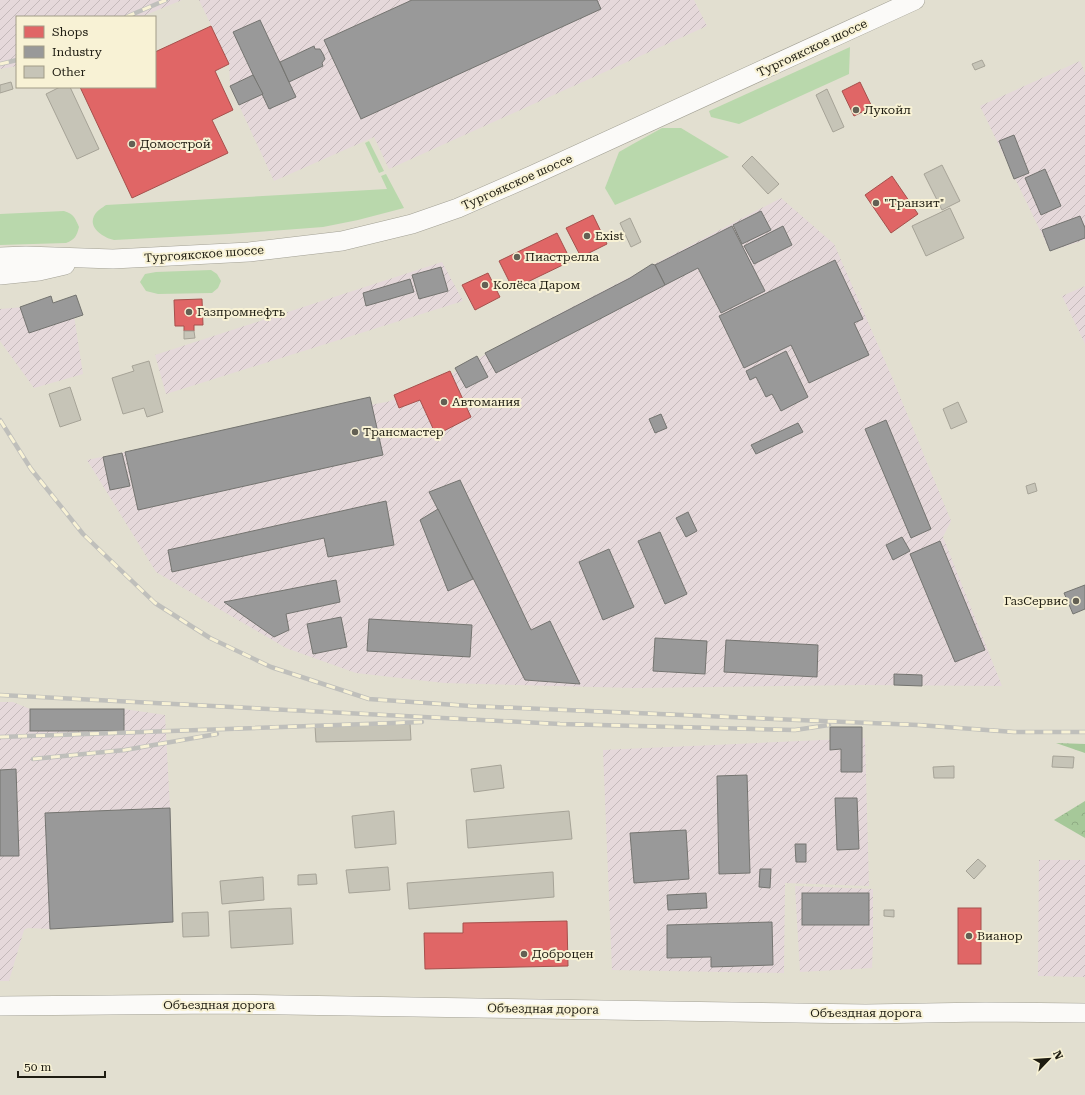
<svg xmlns="http://www.w3.org/2000/svg" width="1085" height="1095" font-family="'Roboto Serif',serif">
  <style>
    .industrial { fill: url(#industrial-furrows) }
    .grass { fill: #b9d8ac }
    .forest { fill: url(#forest-crowns) }
    .shops { fill: #e06666; stroke: #a6504c }
    .industry { fill: #999; stroke: #747470 }
    .building { fill: #c6c4b7; stroke: #a6a397 }
    .lines { fill: none; stroke-linecap: round; stroke-linejoin: round }
    .primary-casing { stroke: #a2a094; stroke-width: 20 }
    .primary { stroke: #fbfaf8; stroke-width: 19 }
    .rail-casing { stroke: #bfbfbb; stroke-width: 4.5 }
    .rail { stroke: #f8f2d5; stroke-width: 3; stroke-dasharray: 9; stroke-linecap: butt }
    .poi-dot { fill: #636054; stroke: #f8f2d5; stroke-width: 1.5 }
    .labels { text-anchor: middle; stroke-width: 4; stroke-linejoin: round; paint-order: stroke }
    .street-label { font-size: 12px; fill: #1e1c11; stroke: #f8f2d5 }
    .poi-label { font-size: 12px; fill: #1e1c11; stroke: #f8f2d5; text-anchor: start }
  </style>
  <defs>
    <pattern id="industrial-furrows" width="10" height="10" patternUnits="userSpaceOnUse"><rect width="10" height="10" fill="#e5d8da"/><path d="M-1 1l2-2M0 10L10 0M9 11l2-2" fill="none" stroke="#c4b9ba"/></pattern>
    <pattern id="forest-crowns" width="20" height="18" patternUnits="userSpaceOnUse"><rect width="20" height="18" fill="#a6c899"/><path d="M2 6a3 3 0 1 1 6 0M12 15a3 3 0 1 1 6 0" fill="none" stroke="#8eab83"/></pattern>
  </defs>
  <rect width="100%" height="100%" fill="#e2dfd0"/>
  <!-- industrial -->
  <g class="industrial">
    <polygon points="0,0 182,0 141,17 17,17 17,66 0,69"/>
    <polygon points="199,0 694,0 707,26 389,169 374,137 274,181 230,86 229,63"/>
    <polygon points="1080,61 1085,73 1085,240 1050,251 980,106"/>
    <polygon points="781,198 834,244 892,377 951,521 943,537 1002,686 862,685 635,688 444,683 356,673 286,648 156,572 87,460 284,419 387,402 432,385 528,330"/>
    <polygon points="442,262 463,301 166,394 155,355"/>
    <polygon points="1085,286 1085,344 1062,296"/>
    <polygon points="72,303 83,374 34,388 0,341 0,309"/>
    <polygon points="0,702 13,702 30,709 124,709 165,715 170,808 173,922 50,929 28,928 24,930 9,981 0,981"/>
    <polygon points="865,738 869,886 785,883 784,973 612,970 603,750"/>
    <polygon points="1039,860 1085,860 1085,977 1038,976"/>
    <polygon points="795,886 873,889 873,942 872,968 800,972"/>
  </g>
  <!-- grass -->
  <g class="grass">
    <polygon points="850,47 849,74 739,124 711,117 709,111"/>
    <polygon points="662,128 681,128 729,157 615,205 605,188 619,152 633,144"/>
    <polygon points="369,141 384,171 379,173 365,143"/>
    <path d="M386,174L404,208L358,220L323,227L229,234L114,240C104,238 88,228 94,216C97,210 102,208 106,205L387,189L381,176Z"/>
    <path d="M64,211C74,214 75,218 79,227C77,235 75,240 66,243L0,245V214Z"/>
    <polygon points="211,270 217,274 221,281 218,288 212,293 158,294 146,291 140,282 145,274 156,272"/>
  </g>
  <!-- forest -->
  <g class="forest">
    <polygon points="1056,743 1085,744 1085,753"/>
    <polygon points="1085,801 1085,838 1054,820"/>
  </g>
  <!-- shops -->
  <g class="shops">
    <polygon points="211,26 229,64 215,71 233,110 212,120 228,153 132,198 80,87 155,87 155,52"/>
    <polygon points="860,82 872,107 854,116 842,91"/>
    <polygon points="892,176 918,214 891,233 865,195"/>
    <polygon points="593,215 607,244 581,257 566,228"/>
    <polygon points="557,233 571,261 513,289 499,261"/>
    <polygon points="488,273 500,297 475,310 462,285"/>
    <polygon points="202,299 203,325 194,325 194,331 184,331 184,326 175,326 174,300"/>
    <polygon points="450,371 471,417 436,435 420,400 399,408 394,395"/>
    <rect x="958" y="908" width="23" height="56"/>
    <polygon points="567,921 568,966 425,969 424,933 463,933 463,923"/>
  </g>
  <!-- industry -->
  <g class="industry">
    <polygon points="412,0 597,0 601,9 361,119 324,40"/>
    <polygon points="260,20 296,97 269,109 233,32"/>
    <polygon points="314,46 315,49 320,49 323,54 325,59 322,63 323,66 289,82 280,62"/>
    <polygon points="253,75 263,94 239,105 230,86"/>
    <polygon points="1014,135 1029,173 1014,179 999,141"/>
    <polygon points="1045,169 1061,206 1041,215 1025,178"/>
    <polygon points="761,211 771,230 742,244 733,225"/>
    <polygon points="1080,216 1085,228 1085,238 1050,251 1042,230"/>
    <polygon points="732,226 765,291 721,313 698,268 665,285 655,265"/>
    <polygon points="783,226 792,245 754,264 744,246"/>
    <polygon points="835,260 863,319 854,323 869,355 809,383 791,345 744,368 719,316"/>
    <polygon points="652,264 655,265 665,285 496,373 485,353 630,278"/>
    <polygon points="441,267 448,291 419,299 412,275"/>
    <polygon points="410,279 414,292 366,306 363,293"/>
    <polygon points="76,295 83,315 29,333 20,307 51,296 53,303"/>
    <polygon points="786,351 808,397 781,411 772,394 766,397 756,377 750,380 746,371"/>
    <polygon points="477,356 488,377 466,388 455,368"/>
    <polygon points="370,397 383,455 138,510 125,452"/>
    <polygon points="661,414 667,428 655,433 649,419"/>
    <polygon points="886,420 931,529 911,538 865,429"/>
    <polygon points="798,423 803,432 756,454 751,445"/>
    <polygon points="122,453 130,486 110,490 103,457"/>
    <polygon points="460,480 531,630 550,621 580,684 525,680 429,492"/>
    <polygon points="386,501 394,545 328,557 324,538 172,572 168,550"/>
    <polygon points="438,509 473,579 448,591 420,520"/>
    <polygon points="688,512 697,531 686,537 676,518"/>
    <polygon points="660,532 687,594 665,604 638,541"/>
    <polygon points="902,537 910,551 893,560 886,545"/>
    <polygon points="940,541 985,650 955,662 910,554"/>
    <polygon points="609,549 634,607 603,620 579,562"/>
    <polygon points="336,580 340,602 286,614 289,630 274,637 224,602"/>
    <polygon points="1085,585 1085,609 1073,614 1064,593"/>
    <polygon points="341,617 347,647 313,654 307,624"/>
    <polygon points="369,619 472,625 470,657 367,651"/>
    <polygon points="655,638 707,641 705,674 653,671"/>
    <polygon points="726,640 818,645 817,677 724,672"/>
    <polygon points="894,674 922,675 922,686 894,685"/>
    <rect x="30" y="709" width="94" height="22"/>
    <polygon points="830,727 862,727 862,772 841,772 841,749 830,750"/>
    <polygon points="16,769 19,856 0,856 0,770"/>
    <polygon points="747,775 750,873 719,874 717,776"/>
    <polygon points="835,798 857,798 859,849 837,850"/>
    <polygon points="170,808 173,922 50,929 45,813"/>
    <polygon points="686,830 689,879 634,883 630,833"/>
    <polygon points="795,844 806,844 806,862 796,862"/>
    <polygon points="760,869 771,869 770,888 759,887"/>
    <polygon points="706,893 707,908 668,910 667,895"/>
    <rect x="802" y="893" width="67" height="32"/>
    <polygon points="772,922 773,965 711,967 711,957 667,958 667,925"/>
  </g>
  <!-- building -->
  <g class="building">
    <polygon points="982,60 985,66 975,70 972,64"/>
    <polygon points="11,82 13,89 0,93 0,85"/>
    <polygon points="60,87 70,87 99,149 77,159 46,94"/>
    <polygon points="827,89 844,127 833,132 816,95"/>
    <polygon points="752,156 779,184 768,194 742,166"/>
    <polygon points="942,165 960,201 942,210 924,174"/>
    <polygon points="950,208 964,238 926,256 912,226"/>
    <polygon points="630,218 641,242 631,247 620,223"/>
    <polygon points="184,331 194,331 195,338 184,339"/>
    <polygon points="149,361 163,412 147,417 144,408 123,414 112,378 134,371 132,366"/>
    <polygon points="70,387 81,420 60,427 49,394"/>
    <polygon points="958,402 967,422 951,429 943,409"/>
    <polygon points="1035,483 1037,491 1028,494 1026,486"/>
    <polygon points="410,723 411,740 316,742 315,726"/>
    <polygon points="1053,756 1074,757 1073,768 1052,767"/>
    <polygon points="501,765 504,788 474,792 471,769"/>
    <polygon points="954,766 954,778 934,778 933,767"/>
    <polygon points="394,811 396,844 355,848 352,816"/>
    <polygon points="569,811 572,839 468,848 466,820"/>
    <polygon points="978,859 986,866 974,879 966,871"/>
    <polygon points="388,867 390,890 349,893 346,870"/>
    <polygon points="553,872 554,897 409,909 407,883"/>
    <polygon points="316,874 317,884 298,885 298,875"/>
    <polygon points="263,877 264,900 222,904 220,881"/>
    <polygon points="291,908 293,944 231,948 229,911"/>
    <polygon points="884,910 894,910 894,917 884,916"/>
    <polygon points="208,912 209,936 183,937 182,913"/>
  </g>
  <g class="lines">
    <defs>
      <g id="primary">
        <polyline points="0,257 26,256 113,259 249,252 342,241 412,224 458,208 533,175 915,0"/>
        <polyline points="0,275 39,271 65,265"/>
        <polyline points="0,1006 220,1004 866,1014 985,1012 1085,1013"/>
      </g>
    </defs>
    <!-- primary casing -->
    <use href="#primary" class="primary-casing"/>
    <!-- primary -->
    <use href="#primary" class="primary"/>
    <defs>
      <g id="rail">
        <polyline points="126,17 166,0"/>
        <polyline points="0,64 17,60"/>
        <polyline points="0,420 31,469 83,534 155,603 210,638 271,667 369,699 470,706 918,725 1014,732 1085,732"/>
        <polyline points="0,695 560,724 795,730 829,725"/>
        <polyline points="0,737 422,722"/>
        <polyline points="33,759 125,750 217,734"/>
      </g>
    </defs>
    <!-- rail casing -->
    <use href="#rail" class="rail-casing"/>
    <!-- rail -->
    <use href="#rail" class="rail"/>
  </g>
  <!-- markers -->
  <g class="poi-dot">
    <circle cx="856" cy="110" r="4"/>
    <circle cx="132" cy="144" r="4"/>
    <circle cx="876" cy="203" r="4"/>
    <circle cx="587" cy="236" r="4"/>
    <circle cx="517" cy="257" r="4"/>
    <circle cx="485" cy="285" r="4"/>
    <circle cx="189" cy="312" r="4"/>
    <circle cx="444" cy="402" r="4"/>
    <circle cx="355" cy="432" r="4"/>
    <circle cx="1076" cy="601" r="4"/>
    <circle cx="969" cy="936" r="4"/>
    <circle cx="524" cy="954" r="4"/>
  </g>
  <g class="labels">
    <!-- street labels -->
    <g class="street-label">
      <text transform="translate(812 48) rotate(-25)" y="4">Тургоякское шоссе</text>
      <text transform="translate(517 182) rotate(-24)" y="4">Тургоякское шоссе</text>
      <text transform="translate(204 254) rotate(-4)" y="4">Тургоякское шоссе</text>
      <text x="219" y="1009">Объездная дорога</text>
      <text transform="translate(543 1009) rotate(1)" y="4">Объездная дорога</text>
      <text x="866" y="1017">Объездная дорога</text>
    </g>
    <!-- poi labels -->
    <g class="poi-label">
      <text x="864" y="114">Лукойл</text>
      <text x="140" y="148">Домострой</text>
      <text x="884" y="207">"Транзит"</text>
      <text x="595" y="240">Exist</text>
      <text x="525" y="261">Пиастрелла</text>
      <text x="493" y="289">Колёса Даром</text>
      <text x="197" y="316">Газпромнефть</text>
      <text x="452" y="406">Автомания</text>
      <text x="363" y="436">Трансмастер</text>
      <text x="1068" y="605" text-anchor="end">ГазСервис</text>
      <text x="977" y="940">Вианор</text>
      <text x="532" y="958">Доброцен</text>
    </g>
  </g>
  <!-- legend -->
  <rect x="16" y="16" width="140" height="72" fill="#f8f2d5" stroke="#a19c87"/>
  <rect x="24" y="26" width="20" height="12" fill="#e06666" stroke="#a19c87"/>
  <text x="52" y="36" font-size="12" fill="#1e1c11">Shops</text>
  <rect x="24" y="46" width="20" height="12" fill="#999999" stroke="#a19c87"/>
  <text x="52" y="56" font-size="12" fill="#1e1c11">Industry</text>
  <rect x="24" y="66" width="20" height="12" fill="#c6c4b7" stroke="#a19c87"/>
  <text x="52" y="76" font-size="12" fill="#1e1c11">Other</text>
  <!-- north arrow -->
  <g transform="translate(1049 1059) rotate(65)" stroke="#f8f2d5" stroke-width="3" paint-order="stroke">
  <path d="M0-3L7 15L0 10L-7 15Z" fill="#1e1c11"/>
  <text y="-6" font-size="11" font-weight="bold" text-anchor="middle" fill="#1e1c11">N</text>
  </g>
  <!-- scale -->
  <path d="M18 1071v6h87v-6" fill="none" stroke="#1e1c11" stroke-width="2"/>
  <text x="24" y="1071" font-size="12" fill="#1e1c11" stroke="#f8f2d5" stroke-width="3" paint-order="stroke">50 m</text>
</svg>
